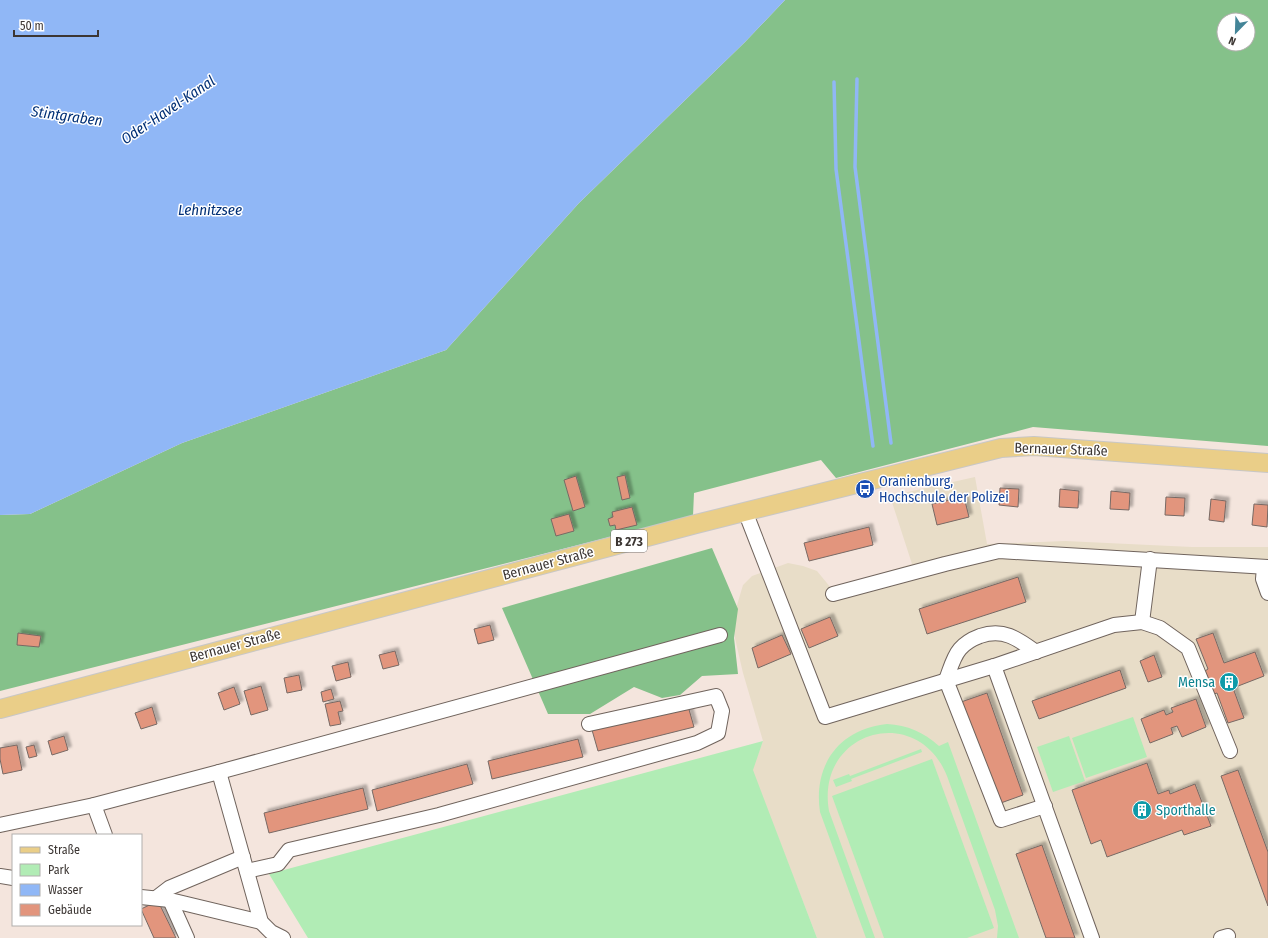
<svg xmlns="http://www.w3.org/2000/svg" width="1268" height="938" font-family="'Fira Sans Condensed',sans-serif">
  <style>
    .education { fill: #e8ddc8 }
    .green { fill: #b1ecb5 }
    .forest { fill: #85c18a; fill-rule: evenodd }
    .water { fill: #90b7f6 }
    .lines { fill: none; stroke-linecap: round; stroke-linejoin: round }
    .stream { stroke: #90b7f6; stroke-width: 3.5 }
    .building { fill: #e2957d; stroke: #776964; filter: url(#shadow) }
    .minor-casing { stroke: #70645d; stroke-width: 16 }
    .major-casing { stroke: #c8c7c6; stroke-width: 20 }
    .minor { stroke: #fff; stroke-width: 14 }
    .major { stroke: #eace88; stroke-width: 18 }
    .labels { text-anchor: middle; stroke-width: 3; stroke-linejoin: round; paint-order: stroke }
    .shield { fill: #fff; stroke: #767270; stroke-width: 1 }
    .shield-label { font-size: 13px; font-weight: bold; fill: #3c3633 }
    .street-label { font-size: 14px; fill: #3c3633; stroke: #fff }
    .transit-label { font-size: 14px; fill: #164399; stroke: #fff; text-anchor: start }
    .culture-label { font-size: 14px; fill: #0d838f; stroke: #fff; text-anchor: end }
    .water-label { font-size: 15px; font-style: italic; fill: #012f75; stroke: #fff }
  </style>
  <defs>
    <filter id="shadow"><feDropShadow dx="3.5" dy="-3.5" stdDeviation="1" flood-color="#0004"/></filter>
  </defs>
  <rect width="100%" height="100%" fill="#f4e5dd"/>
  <!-- education -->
  <polygon class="education" points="975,477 987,544 1065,541 1192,547 1268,547 1268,938 817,938 752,770 763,741 743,673 735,638 735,612 743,585 752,576 788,563 803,566 817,571 831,588 912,564 890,496"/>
  <!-- green -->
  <g class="green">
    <polygon points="1133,717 1147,757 1086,778 1072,738"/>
    <path d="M887,724C908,725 923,732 939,746L948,742L1019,938H997L998,926L995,910L947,776C917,701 815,731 829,811L875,938H866L820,812C813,765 839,729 887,724Z"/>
    <polygon points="1069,736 1085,781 1053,792 1037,747"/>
    <polygon points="763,741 753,770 817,938 308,938 269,874"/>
    <polygon points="921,749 922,752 851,779 852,781 836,787 833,780 849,774 850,776"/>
    <polygon points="932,759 994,928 967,938 884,938 832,796"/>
  </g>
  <!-- forest -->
  <g class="forest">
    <path d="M785,0H1268V446L1033,427L836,478L821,460L694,493L693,516L0,691V515L30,514L182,443L446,350L579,203L745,42ZM1224,20H1248V44H1224Z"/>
    <polygon points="712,548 738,609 734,638 738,674 702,676 680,695 662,698 634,687 590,714 548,714 502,608"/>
  </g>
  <!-- water -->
  <polygon class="water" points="0,0 785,0 745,42 579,203 446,350 182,443 30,514 0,515"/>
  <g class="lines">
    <!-- stream -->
    <g class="stream">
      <polyline points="857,79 855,167 891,443"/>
      <polyline points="834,82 836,169 873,446"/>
    </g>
  </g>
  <!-- building -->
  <g class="building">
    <polygon points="625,475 630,498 622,500 617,477"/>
    <polygon points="576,476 585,507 573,511 564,480"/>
    <polygon points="1000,488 1019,489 1018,507 999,505"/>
    <polygon points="1060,489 1079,491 1078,508 1059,507"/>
    <polygon points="1111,491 1130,493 1129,510 1110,509"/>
    <polygon points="964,497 969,517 937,525 932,504"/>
    <polygon points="1166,497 1185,498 1184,516 1165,515"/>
    <polygon points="1211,499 1226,501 1224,522 1209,520"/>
    <polygon points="1254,504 1268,505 1267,527 1252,525"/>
    <polygon points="632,507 637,525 616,530 615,525 610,526 608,519 613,517 612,512"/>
    <polygon points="569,514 574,531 556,536 551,519"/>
    <polygon points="869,527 873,545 809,561 804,543"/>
    <polygon points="1018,577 1026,602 927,634 919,609"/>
    <polygon points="830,617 838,636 809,648 801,629"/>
    <polygon points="490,625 494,640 478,644 474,629"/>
    <polygon points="18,633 41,636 39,647 17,645"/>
    <polygon points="1213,633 1224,663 1255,652 1264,676 1233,688 1244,718 1228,723 1217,693 1214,694 1205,671 1208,669 1196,639"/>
    <polygon points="782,635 791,654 758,668 752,648"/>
    <polygon points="395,651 399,665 383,669 379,655"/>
    <polygon points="1154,655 1162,677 1148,682 1140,661"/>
    <polygon points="348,662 351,677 336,681 332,666"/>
    <polygon points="1120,670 1126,688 1039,719 1032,701"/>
    <polygon points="299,675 302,690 287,693 284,678"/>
    <polygon points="261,686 268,710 251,715 244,691"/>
    <polygon points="234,687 240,704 224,710 218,693"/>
    <polygon points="331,689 334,699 323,702 321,692"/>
    <polygon points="987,693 1023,795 998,804 961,702"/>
    <polygon points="1196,699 1206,727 1182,737 1177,726 1171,728 1173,734 1150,743 1141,719 1164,710 1166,715 1173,712 1171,708"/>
    <polygon points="340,701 343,711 338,712 341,724 330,726 325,704"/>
    <polygon points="688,706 694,727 598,751 592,730"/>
    <polygon points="152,707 157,724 141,729 135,713"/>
    <polygon points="64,736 68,750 52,755 48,741"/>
    <polygon points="578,739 583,757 492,779 488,761"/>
    <polygon points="17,745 22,770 3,774 0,759 0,748"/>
    <polygon points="34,745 37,756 29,758 26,747"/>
    <polygon points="1147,763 1158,794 1169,790 1170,794 1195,784 1211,826 1184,835 1182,830 1107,857 1101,840 1091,844 1072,790"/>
    <polygon points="467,764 473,784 377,811 372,790"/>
    <polygon points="1238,770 1268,852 1268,906 1221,776"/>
    <polygon points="363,788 368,809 269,833 264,813"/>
    <polygon points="1042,845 1075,938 1046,938 1016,854"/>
    <polygon points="158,901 176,938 154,938 141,909"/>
  </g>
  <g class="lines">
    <defs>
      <g id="minor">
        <polyline points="745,511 825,717 994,666 1114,625 1142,622 1160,628 1188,648 1230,751"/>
        <polyline points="1264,567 1263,579 1268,593"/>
        <polyline points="833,594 945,564 999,551 1268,567"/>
        <polyline points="1142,622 1150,559"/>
        <path d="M1036,652C1018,639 1004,628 980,636C972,639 966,642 960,649C953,657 950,670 946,680L1001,820L1045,806"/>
        <polyline points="994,666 1092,938"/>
        <polyline points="219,772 261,922 271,932 283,938"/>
        <polyline points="94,805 105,835"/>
        <polyline points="0,825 94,805 219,772 720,635"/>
        <polyline points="247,871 278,864 289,850 439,815 697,743 718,733 722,711 716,696 589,724"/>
        <polyline points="0,876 13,878"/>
        <polyline points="141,897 170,900 261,922"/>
        <polyline points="156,898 169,888 243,857"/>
        <polyline points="170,900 187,938"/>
        <polyline points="1221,938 1228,936"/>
      </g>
      <polyline id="major" points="0,709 696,524 1001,448 1034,446 1268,463"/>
    </defs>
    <!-- minor casing -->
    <use href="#minor" class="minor-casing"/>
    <!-- major casing -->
    <use href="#major" class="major-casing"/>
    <!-- minor -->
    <use href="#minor" class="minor"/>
    <!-- major -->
    <use href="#major" class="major"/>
  </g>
  <!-- icons -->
  <defs>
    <symbol id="bus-disc" viewBox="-11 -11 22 22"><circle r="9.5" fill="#1a4fb4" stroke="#fff"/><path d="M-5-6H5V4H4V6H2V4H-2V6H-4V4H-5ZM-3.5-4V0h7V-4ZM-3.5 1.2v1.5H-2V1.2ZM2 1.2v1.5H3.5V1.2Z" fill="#fff"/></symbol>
    <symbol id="building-disc" viewBox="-11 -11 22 22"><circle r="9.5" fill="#0f9aa8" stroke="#fff"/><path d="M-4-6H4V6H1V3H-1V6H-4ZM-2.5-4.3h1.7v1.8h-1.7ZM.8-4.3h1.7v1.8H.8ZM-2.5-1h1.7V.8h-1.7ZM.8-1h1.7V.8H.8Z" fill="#fff"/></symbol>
  </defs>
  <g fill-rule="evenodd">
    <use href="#bus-disc" x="854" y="478" width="22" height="22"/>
    <use href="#building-disc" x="1218" y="671" width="22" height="22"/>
    <use href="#building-disc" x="1131" y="799" width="22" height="22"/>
  </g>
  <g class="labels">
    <!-- shield labels -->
    <rect class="shield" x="611" y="530" width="36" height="22" rx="3"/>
    <g class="shield-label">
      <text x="629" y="546">B 273</text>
    </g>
    <!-- street labels -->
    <g class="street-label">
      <text transform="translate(1061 449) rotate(2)" y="5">Bernauer Straße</text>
      <text transform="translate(548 563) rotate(-15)" y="5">Bernauer Straße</text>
      <text transform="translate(235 645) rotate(-15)" y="5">Bernauer Straße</text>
    </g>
    <!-- transit labels -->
    <g class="transit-label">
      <text x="879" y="486">Oranienburg,<tspan x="879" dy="16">Hochschule der Polizei</tspan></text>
    </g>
    <!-- culture labels -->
    <g class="culture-label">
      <text x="1215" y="687">Mensa</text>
      <text x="1156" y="815" text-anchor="start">Sporthalle</text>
    </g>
    <!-- water labels -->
    <g class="water-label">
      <text transform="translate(168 110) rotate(-34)" y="5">Oder-Havel-Kanal</text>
      <text transform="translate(67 116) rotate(8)" y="5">Stintgraben</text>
      <text x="210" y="215">Lehnitzsee</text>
    </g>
  </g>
  <!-- legend -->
  <rect x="12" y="834" width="130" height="92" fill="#ffffff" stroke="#b1afad"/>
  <rect x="20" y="847" width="20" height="6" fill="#eace88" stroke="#b1afad"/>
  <text x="48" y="854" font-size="12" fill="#3c3633">Straße</text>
  <rect x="20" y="864" width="20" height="12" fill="#b1ecb5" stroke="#b1afad"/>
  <text x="48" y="874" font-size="12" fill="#3c3633">Park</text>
  <rect x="20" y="884" width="20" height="12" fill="#90b7f6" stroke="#b1afad"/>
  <text x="48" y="894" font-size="12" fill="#3c3633">Wasser</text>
  <rect x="20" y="904" width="20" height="12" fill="#e2957d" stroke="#b1afad"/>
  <text x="48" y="914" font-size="12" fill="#3c3633">Gebäude</text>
  <!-- north arrow -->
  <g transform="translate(1236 32) rotate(203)"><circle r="19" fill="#ffffff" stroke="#b1afad"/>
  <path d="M0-3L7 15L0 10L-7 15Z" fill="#448598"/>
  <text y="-6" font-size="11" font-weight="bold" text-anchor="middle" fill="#3c3633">N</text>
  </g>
  <!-- scale -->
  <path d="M14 30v6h84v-6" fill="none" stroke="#3c3633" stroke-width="2"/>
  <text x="20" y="30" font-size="12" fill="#3c3633" stroke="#ffffff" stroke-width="3" paint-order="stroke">50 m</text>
</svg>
